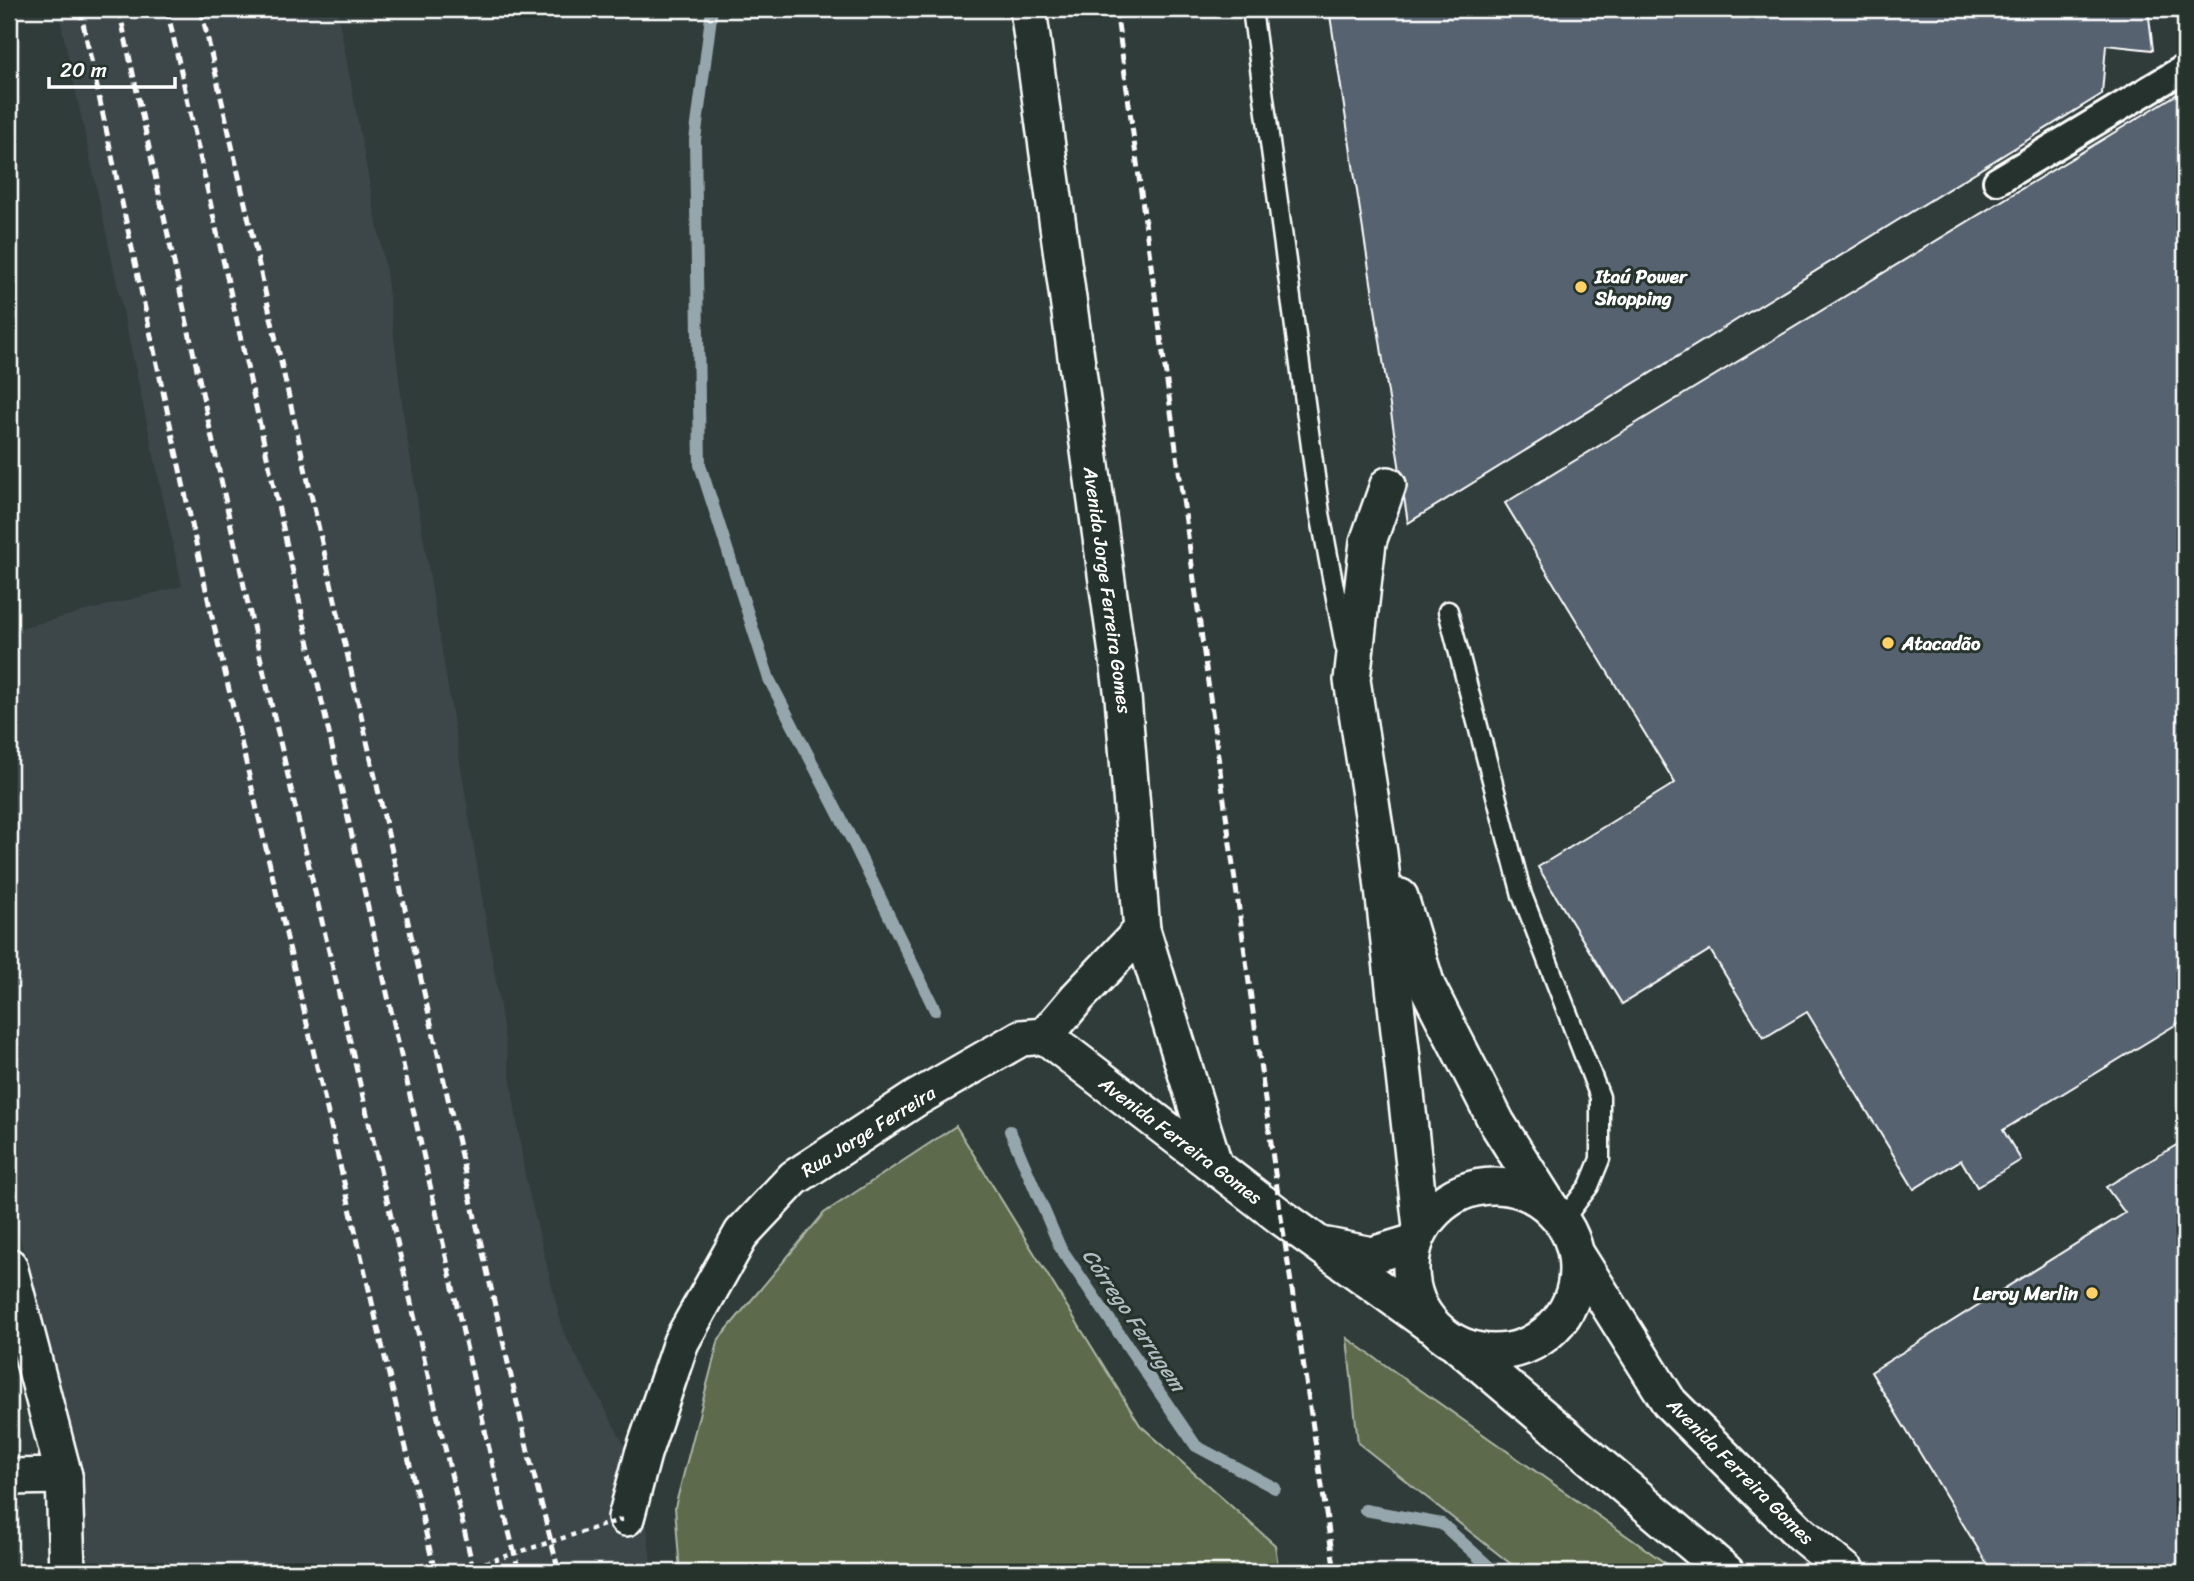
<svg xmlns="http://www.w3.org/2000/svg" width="2194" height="1581" font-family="Sriracha,sans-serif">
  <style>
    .built { fill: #3c474a }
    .green { fill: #5d6b4c; stroke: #aeb5a6; stroke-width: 2 }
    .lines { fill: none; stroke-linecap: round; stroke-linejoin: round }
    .stream { stroke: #95a6ac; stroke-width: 12 }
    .building { fill: #576270; stroke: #fff; stroke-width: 2 }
    .service-casing { stroke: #fff; stroke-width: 23 }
    .pedestrian-casing { stroke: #fff; stroke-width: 32 }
    .minor-casing { stroke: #fff; stroke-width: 40 }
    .path { stroke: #fff; stroke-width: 4.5; stroke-dasharray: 5 5; stroke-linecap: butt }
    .service { stroke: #26332d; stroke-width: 18 }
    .pedestrian { stroke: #26332d; stroke-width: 26 }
    .minor { stroke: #26332d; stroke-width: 35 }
    .rail { stroke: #fff; stroke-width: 5; stroke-dasharray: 10 5; stroke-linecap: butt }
    .path-bridge { stroke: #fff; stroke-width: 4.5; stroke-dasharray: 5 5; stroke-linecap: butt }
    .poi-dot { fill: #ffd166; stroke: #26332d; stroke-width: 2.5 }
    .labels { text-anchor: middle; stroke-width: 6; stroke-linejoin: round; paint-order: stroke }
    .poi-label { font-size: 19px; font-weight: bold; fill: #fff; stroke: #26332d; text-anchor: start }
    .street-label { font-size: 19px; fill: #fff; stroke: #26332d }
    .water-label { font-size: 21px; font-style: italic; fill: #afbcc0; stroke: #26332d }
  </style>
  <rect width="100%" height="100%" fill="#303c3a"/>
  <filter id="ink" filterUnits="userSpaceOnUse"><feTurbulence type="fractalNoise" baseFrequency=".0143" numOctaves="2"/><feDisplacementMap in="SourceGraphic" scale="14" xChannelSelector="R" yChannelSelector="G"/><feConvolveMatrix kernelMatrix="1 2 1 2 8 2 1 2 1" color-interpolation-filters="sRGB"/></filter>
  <g filter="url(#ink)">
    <!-- built -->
    <polygon class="built" points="58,9 337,9 386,272 404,419 499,1000 525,1176 563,1331 627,1450 647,1527 652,1572 85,1572 80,1492 9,1190 9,631 182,586"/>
    <!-- green -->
    <g class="green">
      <polygon points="956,1126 1140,1425 1275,1545 1279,1572 680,1572 675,1507 719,1339 824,1213"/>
      <polygon points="1347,1338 1678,1572 1521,1572 1358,1443"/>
    </g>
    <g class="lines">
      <!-- stream -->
      <g class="stream">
        <polyline points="712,9 695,140 700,465 769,679 854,844 935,1010"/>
        <polyline points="1010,1131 1060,1247 1196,1446 1275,1488"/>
        <polyline points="1365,1510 1442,1524 1495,1572"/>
      </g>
    </g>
    <!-- building -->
    <g class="building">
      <polygon points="1329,9 2148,9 2153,50 2106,45 2102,94 1408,523"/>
      <polygon points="2184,90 2185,1019 2003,1130 2021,1160 1977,1187 1961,1160 1914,1189 1807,1012 1764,1038 1710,950 1622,1004 1538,867 1675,783 1505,503"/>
      <polygon points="2185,1140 2185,1572 1992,1572 1871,1372 2125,1213 2106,1187"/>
    </g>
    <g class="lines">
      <defs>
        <g id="service">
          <polyline points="1252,9 1320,513 1345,646"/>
          <polyline points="1448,611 1522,895 1600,1097 1600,1159 1589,1186 1563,1220"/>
        </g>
        <polyline id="pedestrian" points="1997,181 2185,68"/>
        <g id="minor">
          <polyline points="1028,9 1123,697 1142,930 1214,1164"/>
          <polyline points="1388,485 1368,542 1352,680 1379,853 1421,1227"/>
          <polyline points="1400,897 1427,986 1497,1123 1550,1207"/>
          <polyline points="1045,1036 1281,1217 1428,1323"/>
          <circle cx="1494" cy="1269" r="83"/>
          <polyline points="1327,1246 1372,1255 1415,1242"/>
          <polyline points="1577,1255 1669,1402 1799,1532 1847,1572"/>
          <polyline points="9,1266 64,1476 67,1572"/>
          <polyline points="1459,1346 1726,1572"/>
          <polyline points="9,1477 64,1476"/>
          <polyline points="626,1518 643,1454 681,1342 742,1233 794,1178 915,1099 1021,1038 1045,1036 1078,997 1142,930"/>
        </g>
      </defs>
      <!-- service casing -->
      <use href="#service" class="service-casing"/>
      <!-- pedestrian casing -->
      <use href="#pedestrian" class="pedestrian-casing"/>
      <!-- minor casing -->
      <use href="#minor" class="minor-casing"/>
      <!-- path -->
      <polyline class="path" points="2153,11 2167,13 2168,9"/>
      <!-- service -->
      <use href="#service" class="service"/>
      <!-- pedestrian -->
      <use href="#pedestrian" class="pedestrian"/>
      <!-- minor -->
      <use href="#minor" class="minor"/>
      <!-- rail -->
      <g class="rail">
        <polyline points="80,9 212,617 435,1572"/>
        <polyline points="119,9 249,609 474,1572"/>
        <polyline points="167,9 494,1471 519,1572"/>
        <polyline points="201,9 530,1460 559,1572"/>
        <polyline points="1116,9 1281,1217 1335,1572"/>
      </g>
      <!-- path-bridge -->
      <polyline class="path-bridge" points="456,1572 626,1518"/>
    </g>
  </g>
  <!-- markers -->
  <g class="poi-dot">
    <circle cx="1581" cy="287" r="7"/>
    <circle cx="1888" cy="643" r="7"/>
    <circle cx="2092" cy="1293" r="7"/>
  </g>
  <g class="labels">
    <!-- poi labels -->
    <g class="poi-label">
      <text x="1595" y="283">Itaú Power<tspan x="1595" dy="22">Shopping</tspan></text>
      <text x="1902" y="650">Atacadão</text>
      <text x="2078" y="1300" text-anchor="end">Leroy Merlin</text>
    </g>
    <!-- street labels -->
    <g class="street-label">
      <text transform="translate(1108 590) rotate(82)" y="7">Avenida Jorge Ferreira Gomes</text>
      <text transform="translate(868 1131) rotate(-32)" y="7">Rua Jorge Ferreira</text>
      <text transform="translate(1181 1140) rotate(37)" y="7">Avenida Ferreira Gomes</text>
      <text transform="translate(1741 1471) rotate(45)" y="7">Avenida Ferreira Gomes</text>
    </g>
    <!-- water labels -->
    <g class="water-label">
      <text transform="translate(1134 1320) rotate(56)" y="7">Córrego Ferrugem</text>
    </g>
  </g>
  <!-- margin -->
  <rect width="2194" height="1581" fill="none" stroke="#26332d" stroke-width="35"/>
  <rect x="18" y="18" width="2159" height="1546" fill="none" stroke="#fff" stroke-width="2.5" filter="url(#ink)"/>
  <!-- scale -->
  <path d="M49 77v10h126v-10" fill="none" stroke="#ffffff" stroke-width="3.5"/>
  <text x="60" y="77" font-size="21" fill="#ffffff" stroke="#26332d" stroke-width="5" paint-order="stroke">20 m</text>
</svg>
